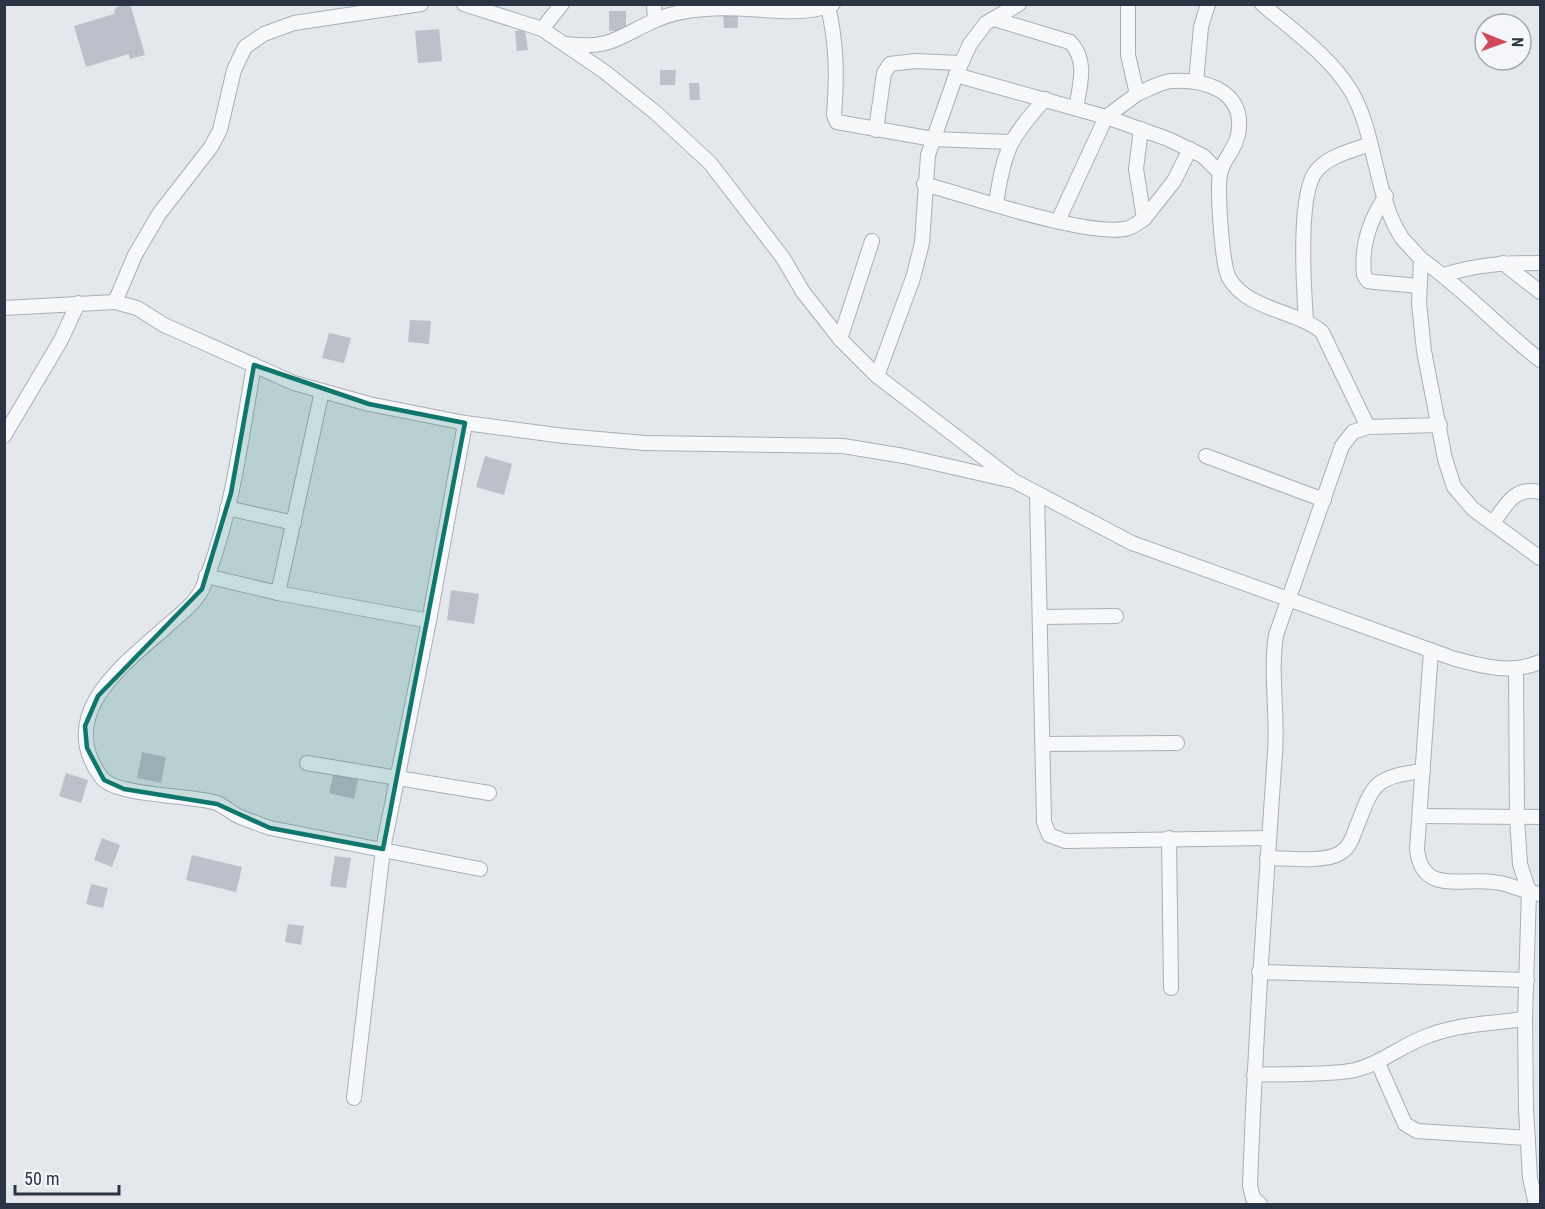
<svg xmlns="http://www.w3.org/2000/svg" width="1545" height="1209" font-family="'Roboto Condensed',sans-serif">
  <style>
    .building { fill: #bbc0ca }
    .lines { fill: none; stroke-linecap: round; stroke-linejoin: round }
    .minor-casing { stroke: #a9aeb7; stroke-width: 16 }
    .minor { stroke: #f7f8fa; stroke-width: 14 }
    .marked { fill: #0f766e; fill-opacity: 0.2; stroke: #0f766e; stroke-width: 4.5; stroke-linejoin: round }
  </style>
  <rect width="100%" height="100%" fill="#e4e7ec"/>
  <!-- building -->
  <g class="building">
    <polygon points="125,4 130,4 145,55 130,59 129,54 86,67 74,26 114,14 115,8"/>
    <rect x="609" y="11" width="17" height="20"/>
    <polygon points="723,12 738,12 738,28 724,28"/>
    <polygon points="439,29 442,61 418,63 415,31"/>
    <polygon points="525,30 528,50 517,51 515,31"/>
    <polygon points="660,70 676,70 675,85 660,85"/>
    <polygon points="689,83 699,83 700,100 690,100"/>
    <polygon points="410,320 431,321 429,344 408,342"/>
    <polygon points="329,333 351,338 344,363 322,358"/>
    <polygon points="485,456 512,464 504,495 476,487"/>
    <polygon points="451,590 479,594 474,624 447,620"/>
    <polygon points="142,752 166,757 161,783 137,778"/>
    <polygon points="334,771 359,776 354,799 329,793"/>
    <polygon points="66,773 88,780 81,803 59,796"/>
    <polygon points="102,838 120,845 112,867 94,860"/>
    <polygon points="192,855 242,867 236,892 186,880"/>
    <polygon points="335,856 351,858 346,888 330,886"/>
    <polygon points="91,884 108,888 103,908 86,904"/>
    <polygon points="288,924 304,926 301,945 285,942"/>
  </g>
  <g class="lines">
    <defs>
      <g id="minor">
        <path d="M464,4L542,29L605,72L656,113L710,163L783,258L803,292L840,339L877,376L1014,481L1132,543L1455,659C1485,667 1511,674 1540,662"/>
        <polyline points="654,4 655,20"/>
        <path d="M1262,4C1292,30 1330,56 1351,91C1376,133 1375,198 1402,238C1408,245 1415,252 1421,259L1419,303L1424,351L1445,459L1454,487L1473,509L1540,558"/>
        <path d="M828,7C837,44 837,77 834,115L837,122L933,139L1010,142"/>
        <path d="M994,19L1070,42C1088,60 1080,85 1076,108"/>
        <polyline points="542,29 562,4"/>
        <path d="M566,44C611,50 619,36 656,20C671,13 690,10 706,9C745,4 797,20 833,4"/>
        <polyline points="956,75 1106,117 1168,139 1203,156 1220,173"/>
        <polyline points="1196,82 1201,27 1208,4"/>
        <path d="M1137,94C1147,90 1160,82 1171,81C1202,79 1242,89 1239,128C1238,148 1223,158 1220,174C1217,190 1222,265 1229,278C1247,310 1296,310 1322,332L1368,427"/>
        <polyline points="1141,129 1136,169 1144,219 1174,181 1190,149"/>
        <polyline points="876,130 884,73 890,64 915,61 961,63"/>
        <path d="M924,184C965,195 1093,239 1128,228C1133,227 1139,222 1144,219"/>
        <path d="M1386,196C1370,219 1361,246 1364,275L1368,281L1375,282L1419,286"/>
        <path d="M996,204C1004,150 1009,139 1045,99"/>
        <polyline points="1058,221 1106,117 1137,94 1128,55 1128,4"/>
        <path d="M1421,259C1464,289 1499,328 1540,360"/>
        <polyline points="1503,263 1540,292"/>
        <path d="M1444,275C1477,264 1506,263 1540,263"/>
        <polyline points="115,302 135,255 159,214 211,147 220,130 234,70 245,47 264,34 294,23 421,4"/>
        <polyline points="4,308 115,302 137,308 164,325 294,383 369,404 465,423 564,436 645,443 843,446 904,456 1009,480"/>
        <path d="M1306,321C1304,291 1297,192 1317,170C1330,155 1352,151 1370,144"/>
        <polyline points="840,339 872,241"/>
        <path d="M254,365C241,439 232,517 203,587C196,603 179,615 166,627C123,665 54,715 102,778C116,796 192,795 217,803C223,806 230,811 236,815C247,820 259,824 270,828L480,869"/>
        <polyline points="877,376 913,278 922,243 928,155 956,75 970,44 986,23 1019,4"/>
        <polyline points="4,436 61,340 78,303"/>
        <polyline points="1206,456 1324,500"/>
        <polyline points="1037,494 1044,822 1049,835 1065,841 1269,838"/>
        <polyline points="227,508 294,523"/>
        <path d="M1493,523C1506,505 1514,486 1540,492"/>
        <polyline points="206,576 278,593 429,621"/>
        <polyline points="278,593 322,391"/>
        <polyline points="1040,617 1116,616"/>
        <path d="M1431,650L1417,849C1422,898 1467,875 1500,883C1514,886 1526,892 1540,894"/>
        <polyline points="1516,669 1517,817 1520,864 1529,892 1525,1019 1526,1109 1530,1178 1536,1204"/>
        <polyline points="1043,744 1177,743"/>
        <polyline points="307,763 489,793"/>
        <polyline points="1421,816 1540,817"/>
        <polyline points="1169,838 1171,988"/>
        <path d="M1267,858C1286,858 1325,863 1340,853C1349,848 1352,839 1355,831C1373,785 1372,777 1423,771"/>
        <polyline points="1259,972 1527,980"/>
        <polyline points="1378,1063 1405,1124 1417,1131 1528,1138"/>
        <path d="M1254,1075C1284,1073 1327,1076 1355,1070C1383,1063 1403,1044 1430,1035C1460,1024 1493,1023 1525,1019"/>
        <polyline points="354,1098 383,849 429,621 465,423"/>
        <path d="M1260,1204L1253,1198L1250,1186C1255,1042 1265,898 1275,753C1278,714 1270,675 1276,635L1342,446L1353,432L1368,427L1440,425"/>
      </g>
    </defs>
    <!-- minor casing -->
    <use href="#minor" class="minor-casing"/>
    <!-- minor -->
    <use href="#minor" class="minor"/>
  </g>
  <!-- marked area -->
  <path class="marked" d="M254,365L369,404L465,423L383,849L270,828L217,804L124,789L104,780L87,748L85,726L98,696L202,589L231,493Z"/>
  <!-- border -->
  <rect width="1545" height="1209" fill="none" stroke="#2b3445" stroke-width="12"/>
  <!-- north arrow -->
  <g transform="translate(1503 42) rotate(91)"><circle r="28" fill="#f4f6f9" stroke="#a4a8b1" stroke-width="1.5"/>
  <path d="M0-4.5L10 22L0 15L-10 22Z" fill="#d1495b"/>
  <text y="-9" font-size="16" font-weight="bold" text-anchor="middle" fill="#2b3445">N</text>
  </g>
  <!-- scale -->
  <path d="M15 1185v9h104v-9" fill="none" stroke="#2b3445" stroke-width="3"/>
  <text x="24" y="1185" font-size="18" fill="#2b3445" stroke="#f4f6f9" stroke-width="4.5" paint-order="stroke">50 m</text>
</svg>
